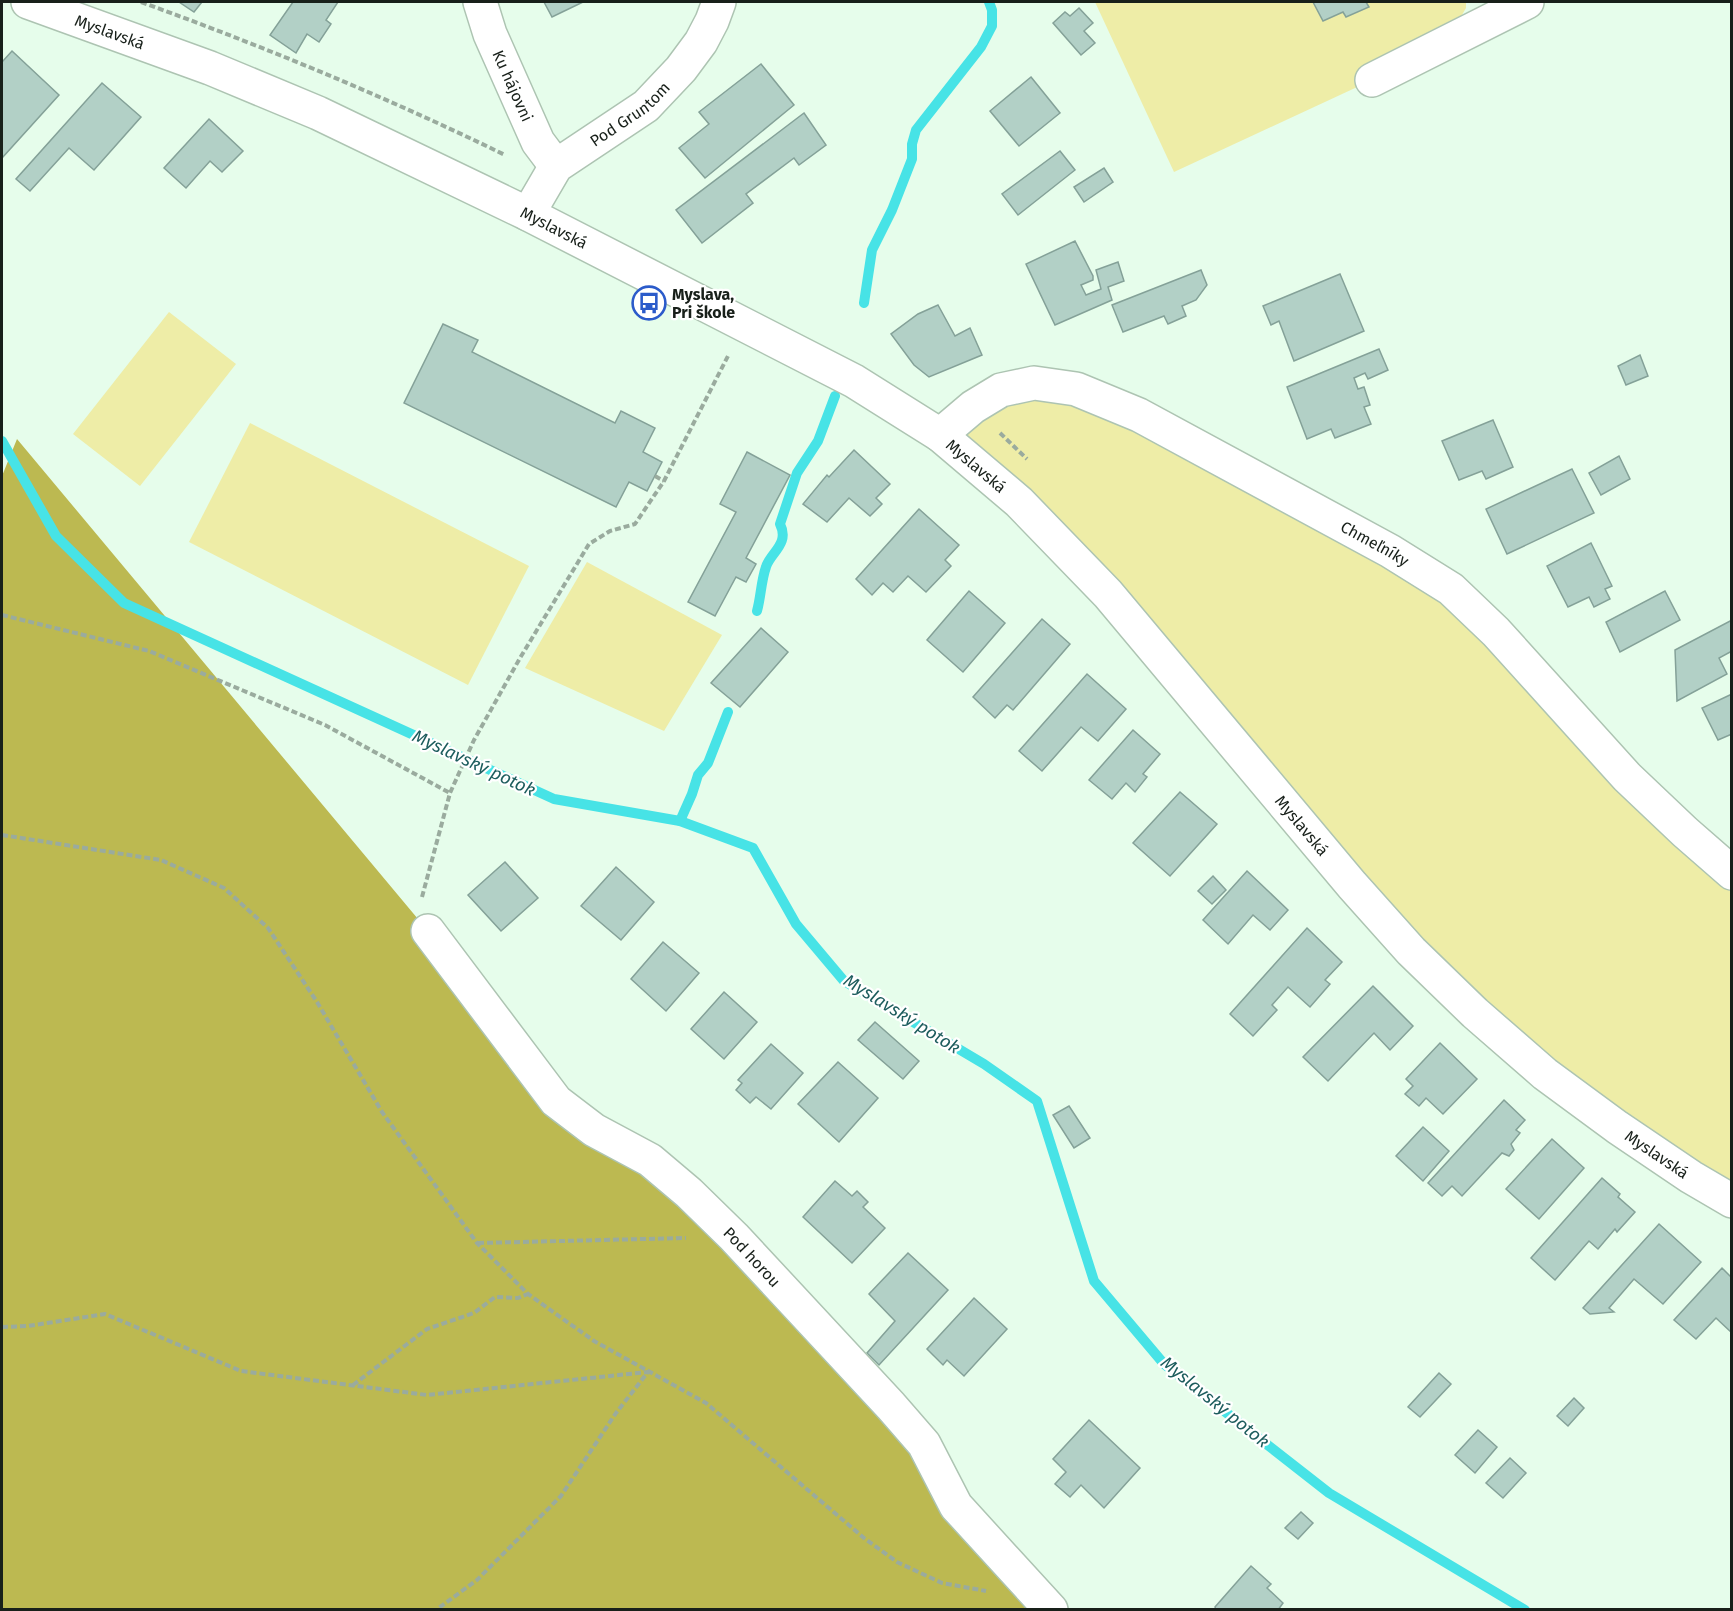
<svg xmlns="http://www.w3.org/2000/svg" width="1733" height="1611" font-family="'Fira Sans',sans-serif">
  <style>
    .green { fill: #eeeda7 }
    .forest { fill: #bcb951 }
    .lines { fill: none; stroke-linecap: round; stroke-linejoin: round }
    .stream { stroke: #47e3e6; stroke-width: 10 }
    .building { fill: #b2d0c6; stroke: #84a198; stroke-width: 1.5 }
    .minor-casing { stroke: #adc4b2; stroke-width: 36 }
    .path { stroke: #9aab9e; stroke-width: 4; stroke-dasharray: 6 3; stroke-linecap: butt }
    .minor { stroke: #fff; stroke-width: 33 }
    .labels { text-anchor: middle; stroke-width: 4.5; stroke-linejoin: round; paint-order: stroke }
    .street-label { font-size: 16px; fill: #18201a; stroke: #fff }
    .poi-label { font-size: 16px; font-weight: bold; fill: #18201a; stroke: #fff; text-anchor: start }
    .water-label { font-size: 18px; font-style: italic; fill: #1e5d5e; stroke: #fff }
  </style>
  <rect width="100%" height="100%" fill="#e6fdeb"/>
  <!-- green -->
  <g class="green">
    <polygon points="1095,2 1466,2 1466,8 1459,20 1368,82 1174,172"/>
    <polygon points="169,312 236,364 140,486 73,434"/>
    <polygon points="1034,383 1390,551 1731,873 1731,1201 1617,1127 1352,885 940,435"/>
    <polygon points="250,423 529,566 468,685 189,542"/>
    <polygon points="587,562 722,635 664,731 525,668"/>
  </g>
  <!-- forest -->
  <polygon class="forest" points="17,439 428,931 556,1101 650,1160 1051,1609 2,1609 2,476"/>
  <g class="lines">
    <!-- stream -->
    <g class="stream">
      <polyline points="864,303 872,250 892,210 912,159 912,144 916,130 981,47 992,26 992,10 989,2"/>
      <polyline points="2,441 56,536 124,603 554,799 680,821 753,848 796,924 844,981 984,1064 1037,1101 1094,1281 1164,1364 1329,1493 1525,1610"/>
      <path d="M757,611C761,597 761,581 766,567C770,553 790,544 780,524L797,473L818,441L835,396"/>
      <polyline points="680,821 692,794 698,775 708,763 728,712"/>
    </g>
  </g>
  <!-- building -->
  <g class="building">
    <polygon points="179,2 202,2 194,12"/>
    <polygon points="293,2 338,2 326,20 331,24 319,42 307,34 296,53 270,35"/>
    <polygon points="544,2 583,2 552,17"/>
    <polygon points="1313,2 1366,2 1369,7 1346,17 1343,12 1323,21"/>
    <polygon points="1079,8 1093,23 1084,31 1095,43 1081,55 1053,23 1065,12 1070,16"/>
    <polygon points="12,51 59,95 2,158 2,62"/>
    <polygon points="761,64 794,105 705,178 679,148 709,124 699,112"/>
    <polygon points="1031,77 1060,113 1019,146 990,111"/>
    <polygon points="102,83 141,117 94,170 69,148 30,191 16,179"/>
    <polygon points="804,113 826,145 799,165 794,158 746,194 753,203 702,243 676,210"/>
    <polygon points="209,119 243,151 222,172 210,161 186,188 164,168"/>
    <polygon points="1060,151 1075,170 1018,215 1002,194"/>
    <polygon points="1104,168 1113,182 1084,202 1074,187"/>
    <polygon points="1075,241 1093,276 1093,280 1081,285 1086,295 1101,289 1096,270 1118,262 1124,281 1108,287 1112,300 1055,325 1026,264"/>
    <polygon points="1201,270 1207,285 1196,300 1182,306 1186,316 1168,324 1164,316 1123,332 1112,305"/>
    <polygon points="1340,274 1364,331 1294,361 1279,321 1271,325 1263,306"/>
    <polygon points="938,305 955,336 970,328 982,355 929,377 914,365 891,334 918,314"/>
    <polygon points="443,324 478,340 472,352 615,423 621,411 655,428 643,452 662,462 647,491 629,482 616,507 404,403"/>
    <polygon points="1379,349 1388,370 1368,379 1365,373 1354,378 1358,389 1364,387 1370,405 1364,407 1371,424 1335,438 1331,429 1307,439 1287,387"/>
    <polygon points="1640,355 1648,376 1626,385 1618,366"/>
    <polygon points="1493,420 1513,467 1486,479 1482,471 1459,480 1442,441"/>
    <polygon points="854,450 890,484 876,498 882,504 870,516 849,498 827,522 803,504 827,475 829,477"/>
    <polygon points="747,452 790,475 746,558 756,564 746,582 736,577 715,616 688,602 736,512 720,504"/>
    <polygon points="1619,456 1630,479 1601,495 1589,473"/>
    <polygon points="1572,469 1594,513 1507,554 1486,509"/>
    <polygon points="919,509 959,545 945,560 951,566 926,592 908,576 893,592 883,583 872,595 856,579"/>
    <polygon points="1591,543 1612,586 1605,589 1610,599 1594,607 1589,597 1568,607 1547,566"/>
    <polygon points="969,591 1005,623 963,672 927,640"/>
    <polygon points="1665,591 1680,620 1620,652 1606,622"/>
    <polygon points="1042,619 1070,644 1013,710 1007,705 995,718 973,697"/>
    <polygon points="1732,620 1732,651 1719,658 1727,674 1677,701 1675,650"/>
    <polygon points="761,628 788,652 740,707 711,683"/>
    <polygon points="1087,674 1126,709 1098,741 1081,727 1042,771 1019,751"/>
    <polygon points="1732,694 1732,734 1718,740 1702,708"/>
    <polygon points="1133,730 1160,754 1143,774 1147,777 1135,792 1126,783 1112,799 1089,780"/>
    <polygon points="1180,792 1217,824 1170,876 1133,843"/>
    <polygon points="505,862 538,898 501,931 468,895"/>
    <polygon points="616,867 654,902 621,940 581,906"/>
    <polygon points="1247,871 1288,910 1270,930 1253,915 1228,944 1203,920"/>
    <polygon points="1213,876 1226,890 1212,904 1198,891"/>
    <polygon points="1307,928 1342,962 1325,980 1330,984 1310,1007 1288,987 1272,1005 1277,1010 1253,1036 1230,1014"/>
    <polygon points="663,942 699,973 666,1011 631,979"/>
    <polygon points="1373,986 1413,1026 1390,1050 1374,1033 1328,1081 1303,1057"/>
    <polygon points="724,992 757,1022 724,1059 691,1029"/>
    <polygon points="875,1022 919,1061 903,1079 858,1040"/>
    <polygon points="1440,1043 1477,1079 1443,1114 1426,1098 1419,1106 1405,1094 1413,1086 1406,1079"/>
    <polygon points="771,1044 803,1073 771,1109 756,1097 750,1103 736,1090 742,1083 738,1080"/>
    <polygon points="838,1062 878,1098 839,1142 798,1104"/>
    <polygon points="1504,1100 1525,1120 1516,1130 1520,1133 1511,1144 1514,1150 1509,1156 1502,1153 1462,1196 1452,1186 1442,1196 1428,1183"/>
    <polygon points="1069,1106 1090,1138 1074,1148 1053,1115"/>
    <polygon points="1423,1127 1449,1151 1423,1181 1396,1156"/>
    <polygon points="1552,1139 1584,1168 1539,1219 1506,1189"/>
    <polygon points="1602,1178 1620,1194 1618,1197 1635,1212 1617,1232 1615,1229 1598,1249 1589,1241 1555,1280 1531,1258"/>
    <polygon points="835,1181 852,1196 857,1191 868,1202 863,1207 885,1228 852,1263 803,1217"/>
    <polygon points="1659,1224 1701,1262 1663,1304 1634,1279 1609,1308 1614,1312 1590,1314 1583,1308"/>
    <polygon points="908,1253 948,1290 879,1365 867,1353 895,1321 869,1294"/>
    <polygon points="1722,1268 1732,1278 1732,1333 1716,1318 1696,1339 1674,1320"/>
    <polygon points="974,1298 1007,1329 964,1376 947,1360 943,1365 927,1349"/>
    <polygon points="1439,1373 1451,1384 1420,1417 1408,1407"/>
    <polygon points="1574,1398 1584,1408 1568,1426 1557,1416"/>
    <polygon points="1089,1420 1140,1468 1104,1508 1081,1485 1070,1497 1055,1484 1066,1472 1053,1459"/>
    <polygon points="1478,1430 1497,1447 1475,1473 1455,1455"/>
    <polygon points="1510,1458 1526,1473 1503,1498 1486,1483"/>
    <polygon points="1301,1512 1313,1523 1298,1539 1285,1528"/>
    <polygon points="1251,1566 1271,1584 1267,1588 1283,1603 1278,1610 1216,1610 1215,1607"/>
  </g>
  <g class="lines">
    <defs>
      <g id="minor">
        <path id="s1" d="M28,2L210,68L318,113L528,214L854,381L940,435L1019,502L1108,594L1352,885L1411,951L1475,1013L1545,1074L1617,1127L1691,1177L1732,1201"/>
        <path id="s2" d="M480,2L490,34L538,142L556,166"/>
        <polyline points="1372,80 1527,2"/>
        <path id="s3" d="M528,214L556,166L646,106L681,69L701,42L712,21L719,2"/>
        <path id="s4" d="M940,435L973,407L1001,390L1034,383L1076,389L1139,415L1390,551L1451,589L1496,632L1627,777L1685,832L1732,873"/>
        <path id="s5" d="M428,931L556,1101L594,1130L650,1160L689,1193L734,1237L891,1406L924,1444L956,1506L1051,1610"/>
      </g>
    </defs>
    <!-- minor casing -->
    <use href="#minor" class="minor-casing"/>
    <!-- path -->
    <g class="path">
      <path d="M141,2C265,47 386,97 505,155"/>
      <polyline points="1000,433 1027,459"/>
      <polyline points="655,476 664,481"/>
      <polyline points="2,615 149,651 325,725 450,793"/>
      <polyline points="2,835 161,860 224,888 268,928 317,1002 382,1112 477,1243 528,1294 594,1341 706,1403 864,1538 897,1562 942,1583 986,1591"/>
      <polyline points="422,897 450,793 474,740 520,658 589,544 610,531 635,524 664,481 729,354"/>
      <polyline points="478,1243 686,1238"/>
      <polyline points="2,1327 28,1326 105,1314 241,1371 427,1395 648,1372 616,1413 561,1496 477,1580 436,1610"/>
      <polyline points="353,1385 427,1329 474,1313 495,1297 518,1298 528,1294"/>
    </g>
    <!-- minor -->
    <use href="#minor" class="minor"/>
  </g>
  <!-- icons -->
  <defs>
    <symbol id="bus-ring" viewBox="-11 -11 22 22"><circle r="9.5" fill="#fff" stroke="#2b5bca" stroke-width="1.5"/><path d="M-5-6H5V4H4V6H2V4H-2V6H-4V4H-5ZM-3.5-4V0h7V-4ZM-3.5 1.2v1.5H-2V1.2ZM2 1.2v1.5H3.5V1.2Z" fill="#2b5bca"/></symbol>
  </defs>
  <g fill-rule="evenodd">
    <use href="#bus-ring" x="630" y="284" width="38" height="38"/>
  </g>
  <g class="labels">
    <!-- street labels -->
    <g class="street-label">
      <text dy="6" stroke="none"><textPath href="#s1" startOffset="87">Myslavská</textPath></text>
      <text dy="6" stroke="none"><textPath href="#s2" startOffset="90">Ku hájovni</textPath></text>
      <text dy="6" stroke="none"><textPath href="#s3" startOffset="146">Pod Gruntom</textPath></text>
      <text dy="6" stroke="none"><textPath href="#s1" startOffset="573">Myslavská</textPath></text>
      <text dy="6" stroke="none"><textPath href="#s1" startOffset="1059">Myslavská</textPath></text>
      <text dy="6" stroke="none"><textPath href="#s4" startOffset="489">Chmeľníky</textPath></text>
      <text dy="6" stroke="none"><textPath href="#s1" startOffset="1545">Myslavská</textPath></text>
      <text dy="6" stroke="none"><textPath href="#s1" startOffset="2031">Myslavská</textPath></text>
      <text dy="6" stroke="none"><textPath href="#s5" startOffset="465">Pod horou</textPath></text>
    </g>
    <!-- poi labels -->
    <g class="poi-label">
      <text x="672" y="300">Myslava,<tspan x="672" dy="18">Pri škole</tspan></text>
    </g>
    <!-- water labels -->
    <g class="water-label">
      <text transform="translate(474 763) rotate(25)" y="6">Myslavský potok</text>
      <text transform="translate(902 1014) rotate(32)" y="6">Myslavský potok</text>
      <text transform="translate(1215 1402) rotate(39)" y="6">Myslavský potok</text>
    </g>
  </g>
  <!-- border -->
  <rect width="1733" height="1611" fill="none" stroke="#18201a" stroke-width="6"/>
</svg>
